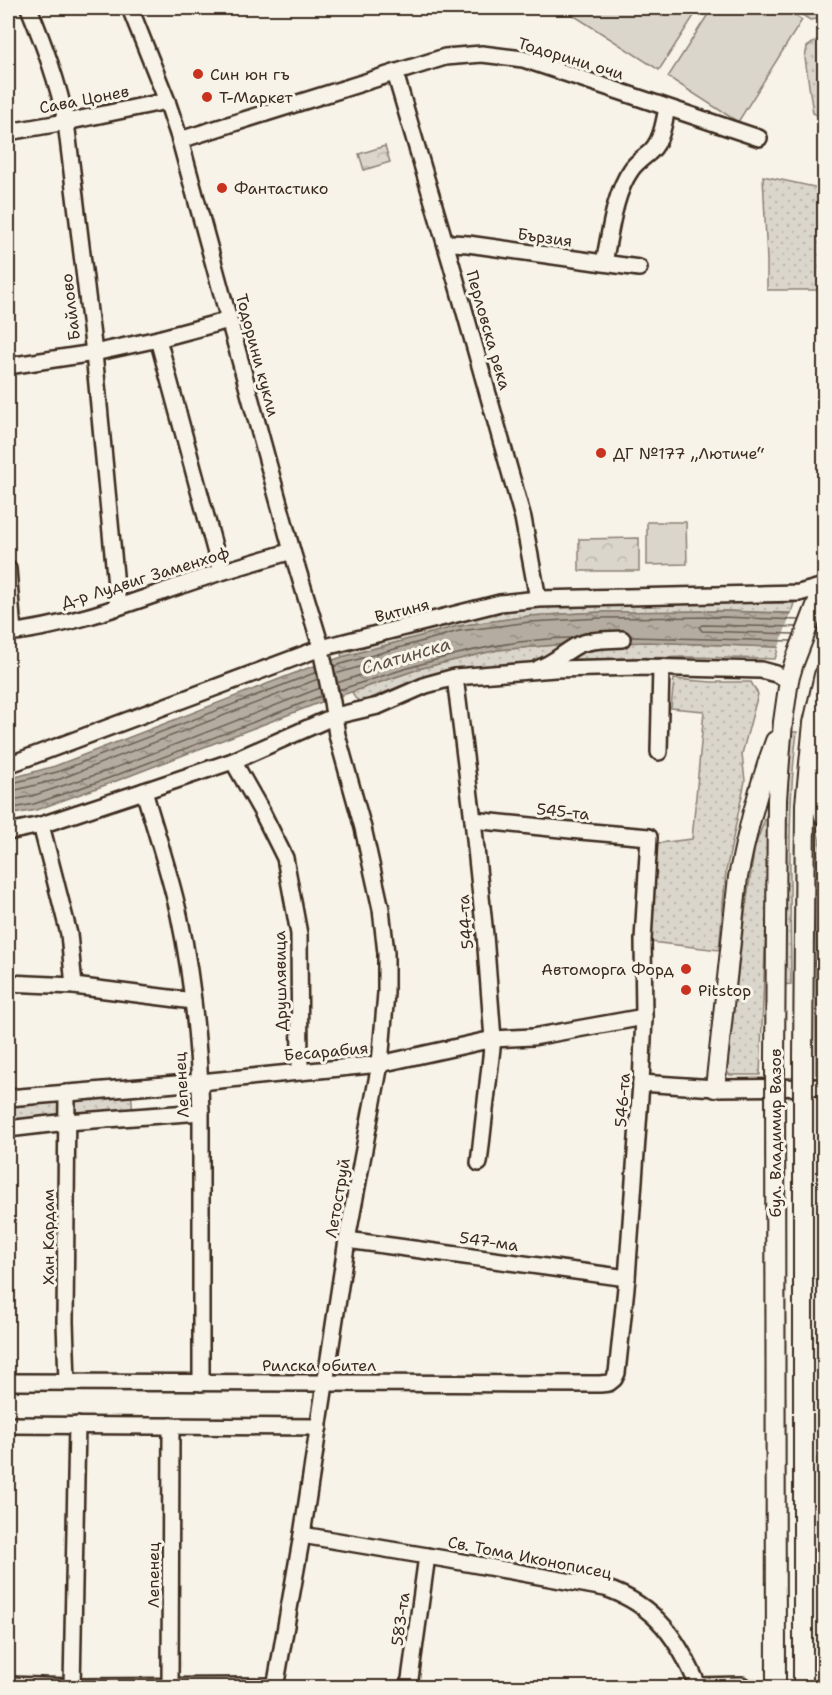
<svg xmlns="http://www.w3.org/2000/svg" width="832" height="1695" font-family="'Shantell Sans',sans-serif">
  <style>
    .grass { fill: url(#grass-dots); stroke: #8b8074; stroke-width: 1.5 }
    .forest { fill: url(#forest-crowns); stroke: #8b8074; stroke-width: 1.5 }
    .pitch { fill: #dbd6cb; stroke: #8b8074; stroke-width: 1.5 }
    .water { fill: url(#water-ripples); stroke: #84786c; stroke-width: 1.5 }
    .pier { fill: #f7f3e8 }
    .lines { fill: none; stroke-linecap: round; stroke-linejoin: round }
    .shore { stroke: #6b5e52; stroke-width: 1.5 }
    .minor-tunnel { stroke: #d1cbc0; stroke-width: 15; stroke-dasharray: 15 8; stroke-linecap: butt }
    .minor-casing { stroke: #3b2a1e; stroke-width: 20 }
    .major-casing { stroke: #3b2a1e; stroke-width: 22 }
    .minor { stroke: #f7f3e8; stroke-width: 15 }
    .major { stroke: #f7f3e8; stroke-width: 18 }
    .major-bridge-casing { stroke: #3b2a1e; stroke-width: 22; stroke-linecap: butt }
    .major-bridge { stroke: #f7f3e8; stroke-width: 18 }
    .poi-dot { fill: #c8321e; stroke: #f7f3e8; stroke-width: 2 }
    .labels { text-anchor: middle; stroke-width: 6; stroke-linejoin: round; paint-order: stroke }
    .street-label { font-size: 16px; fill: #3b2a1e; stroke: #f7f3e8 }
    .poi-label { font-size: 16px; fill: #3b2a1e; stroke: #f7f3e8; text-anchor: start }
    .water-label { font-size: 18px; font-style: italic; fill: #5f5145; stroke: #f7f3e8 }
  </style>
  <defs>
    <pattern id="grass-dots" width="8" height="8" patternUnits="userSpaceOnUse" patternTransform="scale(1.5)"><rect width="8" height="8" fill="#dbd6cb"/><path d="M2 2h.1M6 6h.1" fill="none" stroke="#bdb8ae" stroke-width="1.8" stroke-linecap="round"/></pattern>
    <pattern id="forest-crowns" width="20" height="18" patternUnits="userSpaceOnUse" patternTransform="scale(1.5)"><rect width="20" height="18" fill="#dbd6cb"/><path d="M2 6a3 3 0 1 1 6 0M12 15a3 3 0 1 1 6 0" fill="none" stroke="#bdb8ae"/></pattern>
    <pattern id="water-ripples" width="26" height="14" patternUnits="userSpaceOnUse" patternTransform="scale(1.5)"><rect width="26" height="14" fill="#b4aca0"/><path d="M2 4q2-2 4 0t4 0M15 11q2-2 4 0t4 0" fill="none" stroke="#948c82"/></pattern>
  </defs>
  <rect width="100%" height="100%" fill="#f7f3e8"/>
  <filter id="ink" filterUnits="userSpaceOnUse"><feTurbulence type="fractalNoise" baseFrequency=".0167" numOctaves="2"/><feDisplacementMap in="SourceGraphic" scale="12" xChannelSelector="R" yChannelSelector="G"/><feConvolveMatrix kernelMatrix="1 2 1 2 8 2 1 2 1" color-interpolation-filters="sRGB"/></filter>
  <g filter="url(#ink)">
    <!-- grass -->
    <g class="grass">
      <polygon points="791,8 824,8 824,18 810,20"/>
      <polygon points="824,38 824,116 821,117 813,113 805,58 807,47 817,40"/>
      <polygon points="763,176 824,189 824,290 767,290 767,261"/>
      <path d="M794,603L791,613L724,611L601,612L529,616L458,626L342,657L341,654C419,630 498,607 580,604C651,600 723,603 794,603Z"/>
      <polygon points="648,642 779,647 775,659 688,657 561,660 587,644"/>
      <polygon points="567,644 539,663 442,673 423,677 361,702 355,698 352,692 422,668 497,650"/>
      <polygon points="674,679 712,682 751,682 758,694 742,754 745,781 726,871 719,950 651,942 653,858 658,843 692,839 704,711 671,708"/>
      <path d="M789,732H797C786,815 791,900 791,984L782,985L783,842Z"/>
      <polygon points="771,803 760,1075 730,1075 727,1072 727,1067 746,905 755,846"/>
      <polygon points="816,824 822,852 824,871 824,1073 816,1074"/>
      <polygon points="131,1088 133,1117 8,1129 8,1098"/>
      <polygon points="817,1458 824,1458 824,1548 818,1549"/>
    </g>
    <!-- forest -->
    <g class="forest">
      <polygon points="385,146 390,162 364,170 359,154"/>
      <polygon points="639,538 639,571 579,571 579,539"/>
    </g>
    <!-- pitch -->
    <g class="pitch">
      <polygon points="562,8 699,8 659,70"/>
      <polygon points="712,8 783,8 802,20 738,122 668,77"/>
      <polygon points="647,522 686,522 687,564 647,565"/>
    </g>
    <!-- water -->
    <polygon class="water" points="724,611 824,615 824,649 648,642 567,644 497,650 422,668 316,704 111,783 36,810 8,815 8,779 55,766 308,668 342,657 458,626 529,616 601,612"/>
    <!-- pier -->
    <polygon class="pier" points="792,610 824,612 824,652 778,650"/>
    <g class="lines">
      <!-- shore -->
      <g class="shore">
        <polyline points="794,634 702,631 699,627 702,625 797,627"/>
        <polyline points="630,637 791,641"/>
        <polyline points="334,666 459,631 530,622 601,618 724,617 799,620"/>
        <polyline points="335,674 400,655 403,658 401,661 337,683"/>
        <path d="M339,690C415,665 491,639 572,638"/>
        <polyline points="8,784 57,772 317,672"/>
        <polyline points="8,792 60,779 318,679"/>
        <polyline points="8,801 32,796 107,771 320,688"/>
        <polyline points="8,809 34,804 109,778 321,696"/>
      </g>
      <!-- minor-tunnel -->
      <polyline class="minor-tunnel" points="742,1685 824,1687"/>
      <defs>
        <g id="minor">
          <path d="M29,8C44,45 58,82 66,122L94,353L118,607"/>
          <polyline points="130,8 167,101 180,140 292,551 319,640 332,702 337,735 363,828 381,909 386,953 386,993 380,1064 347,1240 302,1535 275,1688"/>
          <polyline points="395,73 451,263 523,518 538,599"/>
          <polyline points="8,132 66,122 167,101"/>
          <polyline points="180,140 445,57 482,54 523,59 759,138"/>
          <polyline points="446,245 453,243 468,244 639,268"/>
          <path d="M604,263C610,234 614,194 631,170C636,162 645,157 651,151C662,140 664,122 667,108"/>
          <polyline points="158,339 221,572"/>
          <polyline points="8,366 94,353 158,339 229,320"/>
          <polyline points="8,569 13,632"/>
          <path d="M8,633C82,625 151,594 221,572C244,565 268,558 292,551"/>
          <path d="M539,668C554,663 564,652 578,645C591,639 607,640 622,639"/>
          <polyline points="455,677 473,820 485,935 493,1039 479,1163"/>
          <polyline points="659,752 661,667"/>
          <polyline points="233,761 262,812 285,858 299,934 300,1072"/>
          <polyline points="8,765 321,648 500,603 538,599 799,593 824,586"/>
          <path d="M144,791C156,832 170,874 179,915C193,980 199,1046 201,1112V1383"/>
          <polyline points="41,825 69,934 74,986"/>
          <polyline points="8,832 41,825 144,791 233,761 335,716 378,706 426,685 455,677 555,669 641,667 761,670 776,674 789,680"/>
          <polyline points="8,983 74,986 193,1001"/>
          <polyline points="641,1083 715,1088 824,1087"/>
          <polyline points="67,1093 65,1322 67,1382"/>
          <polyline points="8,1098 200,1082 380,1064 493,1039 533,1037 644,1017"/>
          <polyline points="8,1129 67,1122 201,1112"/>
          <polyline points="347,1240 627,1278"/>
          <polyline points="8,1382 600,1384 609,1383 614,1379 617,1373 627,1278 641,1083 644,1017 643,940 649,837 580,831 473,820"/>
          <polyline points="8,1425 319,1427"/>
          <path d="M302,1535L445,1559L605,1588C656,1605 679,1640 699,1688"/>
          <polyline points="8,1685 72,1687 275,1686"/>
          <polyline points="698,1686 742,1685"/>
          <polyline points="72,1688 77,1425"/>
          <polyline points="170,1688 171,1426"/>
          <polyline points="407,1688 410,1679 427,1556"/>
        </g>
        <g id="major">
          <polyline points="813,768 824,816"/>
          <polyline points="775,1059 777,799 783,722 789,680 794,663 824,585"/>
          <polyline points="803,1059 805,804 813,723 824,675"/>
          <path d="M715,1088L738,877C747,831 759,785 775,741"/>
        </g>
      </defs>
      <!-- minor casing -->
      <use href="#minor" class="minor-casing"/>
      <!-- major casing -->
      <use href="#major" class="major-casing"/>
      <!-- minor -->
      <use href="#minor" class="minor"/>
      <!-- major -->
      <use href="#major" class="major"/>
      <defs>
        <g id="major-bridge">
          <polyline points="775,1059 776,1688"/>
          <polyline points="803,1412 803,1059"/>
          <polyline points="803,1414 803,1688"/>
        </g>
      </defs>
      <!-- major-bridge casing -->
      <use href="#major-bridge" class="major-bridge-casing"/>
      <!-- major-bridge -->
      <use href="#major-bridge" class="major-bridge"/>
    </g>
  </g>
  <!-- markers -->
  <g class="poi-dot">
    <circle cx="198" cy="74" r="6"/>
    <circle cx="207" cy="97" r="6"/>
    <circle cx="222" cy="188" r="6"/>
    <circle cx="601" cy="453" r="6"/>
    <circle cx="686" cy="969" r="6"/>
    <circle cx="686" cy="990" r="6"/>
  </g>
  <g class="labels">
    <!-- street labels -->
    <g class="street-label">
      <text transform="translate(571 58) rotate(17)" y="6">Тодорини очи</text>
      <text transform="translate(84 99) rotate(-11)" y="6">Сава Цонев</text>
      <text transform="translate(545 237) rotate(8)" y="6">Бързия</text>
      <text transform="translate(70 307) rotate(-97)" y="6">Байлово</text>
      <text transform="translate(489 330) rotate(74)" y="6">Перловска река</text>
      <text transform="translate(258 355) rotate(75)" y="6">Тодорини кукли</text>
      <text transform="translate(145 577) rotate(-17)" y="6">Д-р Лудвиг Заменхоф</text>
      <text transform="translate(402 610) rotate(-14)" y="6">Витиня</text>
      <text transform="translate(563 811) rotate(6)" y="6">545-та</text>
      <text transform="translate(465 922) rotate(-95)" y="6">544-та</text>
      <text transform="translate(280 981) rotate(-91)" y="6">Друшлявица</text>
      <text transform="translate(326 1051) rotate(-5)" y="6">Бесарабия</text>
      <text transform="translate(181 1085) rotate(-93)" y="6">Лепенец</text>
      <text transform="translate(622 1100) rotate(-86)" y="6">546-та</text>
      <text transform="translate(775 1133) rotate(-90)" y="6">бул. Владимир Вазов</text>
      <text transform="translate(337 1198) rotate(-80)" y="6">Летоструй</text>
      <text transform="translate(48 1237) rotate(-90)" y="6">Хан Кардам</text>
      <text transform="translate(489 1241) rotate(8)" y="6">547-ма</text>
      <text x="319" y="1371">Рилска обител</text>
      <text transform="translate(530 1557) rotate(11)" y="6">Св. Тома Иконописец</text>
      <text transform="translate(153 1575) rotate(-90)" y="6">Лепенец</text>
      <text transform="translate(400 1619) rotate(-82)" y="6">583-та</text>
    </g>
    <!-- poi labels -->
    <g class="poi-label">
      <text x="210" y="80">Син юн гъ</text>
      <text x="219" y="103">Т-Маркет</text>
      <text x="234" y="194">Фантастико</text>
      <text x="613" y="459">ДГ №177 „Лютиче“</text>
      <text x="674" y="975" text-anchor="end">Автоморга Форд</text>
      <text x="698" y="996">Pitstop</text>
    </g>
    <!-- water labels -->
    <g class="water-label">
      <text transform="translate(406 656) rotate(-16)" y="6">Слатинска</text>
    </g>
  </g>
  <!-- margin -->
  <rect width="832" height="1695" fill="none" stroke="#f7f3e8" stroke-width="30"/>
  <rect x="15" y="15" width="802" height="1665" fill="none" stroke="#3b2a1e" stroke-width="2" filter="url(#ink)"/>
</svg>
